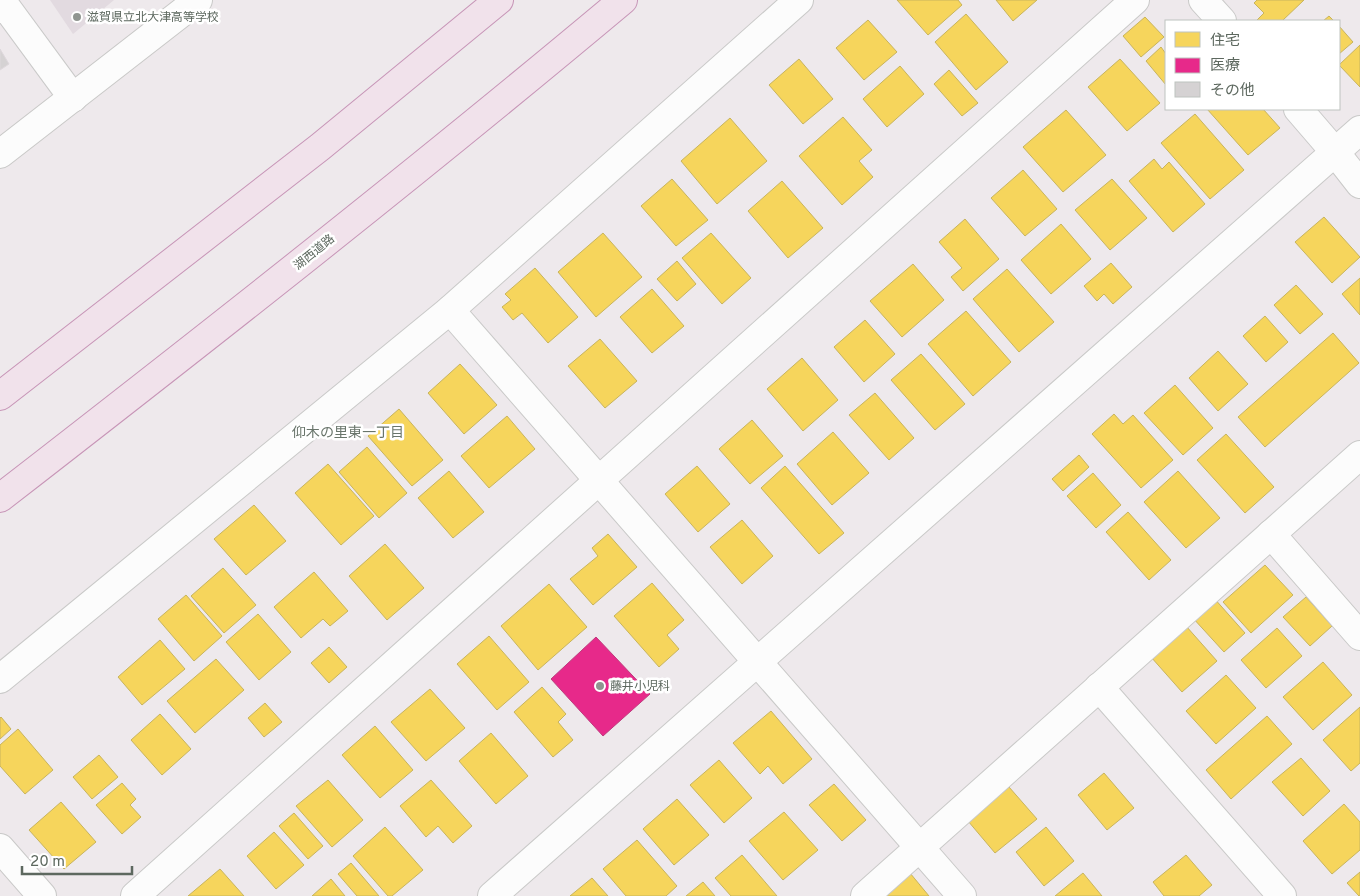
<svg xmlns="http://www.w3.org/2000/svg" width="1360" height="896" font-family="Overpass,'Noto Sans JP',sans-serif">
  <style>
    .education { fill: #e2dae0 }
    .homes { fill: #f6d55c; stroke: #c8b45d }
    .health { fill: #e7298a; stroke: #be3c7d }
    .building { fill: #d5d2d3; stroke: #ded8dc }
    .lines { fill: none; stroke-linecap: round; stroke-linejoin: round }
    .minor-casing { stroke: #c9c9c8; stroke-width: 30 }
    .highway-casing { stroke: #c795b7; stroke-width: 30 }
    .minor { stroke: #fcfcfc; stroke-width: 28 }
    .highway { stroke: #f1e2eb; stroke-width: 28 }
    .poi-dot { fill: #909590; stroke: #fff; stroke-width: 2 }
    .labels { text-anchor: middle; stroke-width: 5; stroke-linejoin: round; paint-order: stroke }
    .poi-label { font-size: 12px; fill: #5d685f; stroke: #fff; text-anchor: start }
    .street-label { font-size: 12px; fill: #5d685f; stroke: #fff }
    .neighbourhood-label { font-size: 14px; fill: #69756b; stroke: #fff }
  </style>
  <rect width="100%" height="100%" fill="#eee9ec"/>
  <!-- education -->
  <polygon class="education" points="50,0 114,0 73,34"/>
  <!-- homes -->
  <g class="homes">
    <polygon points="897,0 958,0 962,5 928,35"/>
    <polygon points="996,0 1037,0 1013,21"/>
    <polygon points="1257,0 1304,0 1282,21 1256,21 1264,13 1254,3"/>
    <polygon points="966,14 1008,62 976,90 935,42"/>
    <polygon points="1329,16 1334,21 1323,21"/>
    <polygon points="1145,17 1164,37 1141,57 1123,36"/>
    <polygon points="868,20 897,52 864,80 836,48"/>
    <polygon points="1339,26 1353,42 1339,54"/>
    <polygon points="1360,45 1360,87 1339,65"/>
    <polygon points="1161,47 1166,54 1166,85 1146,61"/>
    <polygon points="799,59 833,99 803,124 769,85"/>
    <polygon points="1120,59 1160,103 1127,131 1088,87"/>
    <polygon points="900,66 924,94 887,127 863,99"/>
    <polygon points="949,70 978,103 962,116 934,84"/>
    <polygon points="1207,109 1263,109 1280,128 1248,155"/>
    <polygon points="1066,110 1106,155 1063,192 1023,147"/>
    <polygon points="1195,114 1244,170 1210,199 1161,143"/>
    <polygon points="843,117 872,150 859,161 873,177 842,205 799,156"/>
    <polygon points="730,118 767,161 717,204 681,161"/>
    <polygon points="1154,159 1162,169 1169,162 1205,204 1173,232 1129,181"/>
    <polygon points="1023,170 1057,209 1025,236 991,198"/>
    <polygon points="672,179 708,220 676,246 641,206"/>
    <polygon points="1112,179 1147,218 1110,250 1075,210"/>
    <polygon points="782,181 823,228 788,258 748,211"/>
    <polygon points="1324,217 1360,257 1332,283 1295,242"/>
    <polygon points="965,219 999,259 963,291 951,277 962,268 939,242"/>
    <polygon points="1061,224 1091,259 1051,294 1021,260"/>
    <polygon points="603,233 642,277 596,317 558,272"/>
    <polygon points="711,233 751,278 722,304 682,258"/>
    <polygon points="677,261 696,284 677,301 657,279"/>
    <polygon points="1111,263 1132,287 1113,304 1104,294 1097,301 1084,286"/>
    <polygon points="913,264 944,300 902,337 870,301"/>
    <polygon points="535,268 578,317 548,343 522,313 513,320 502,307 511,300 505,294"/>
    <polygon points="1007,269 1054,322 1019,352 973,299"/>
    <polygon points="1360,278 1360,315 1342,294"/>
    <polygon points="1296,285 1323,314 1300,334 1274,305"/>
    <polygon points="652,289 684,326 652,353 620,317"/>
    <polygon points="966,311 1011,362 973,396 928,344"/>
    <polygon points="1265,316 1288,342 1266,362 1243,336"/>
    <polygon points="865,320 895,354 864,382 834,347"/>
    <polygon points="1333,333 1359,363 1265,447 1238,417"/>
    <polygon points="600,339 637,381 605,408 568,366"/>
    <polygon points="1218,351 1248,384 1218,411 1189,378"/>
    <polygon points="921,354 965,404 935,430 891,380"/>
    <polygon points="802,358 838,400 803,431 767,389"/>
    <polygon points="460,364 497,405 464,434 428,393"/>
    <polygon points="1175,385 1213,428 1183,455 1144,413"/>
    <polygon points="875,393 914,438 889,460 849,415"/>
    <polygon points="399,409 443,460 412,486 368,436"/>
    <polygon points="1114,414 1123,424 1133,415 1173,460 1141,488 1092,434"/>
    <polygon points="507,416 535,449 489,488 461,456"/>
    <polygon points="752,420 783,456 750,484 719,449"/>
    <polygon points="833,432 869,473 832,505 797,464"/>
    <polygon points="1226,434 1274,487 1245,513 1197,460"/>
    <polygon points="367,447 407,493 379,518 339,472"/>
    <polygon points="1079,455 1089,467 1063,491 1052,479"/>
    <polygon points="328,464 374,516 341,545 295,493"/>
    <polygon points="697,466 730,504 698,532 665,494"/>
    <polygon points="785,466 844,533 819,554 761,488"/>
    <polygon points="449,471 484,512 453,538 418,498"/>
    <polygon points="1178,471 1220,518 1186,548 1144,502"/>
    <polygon points="1093,473 1121,505 1096,528 1067,496"/>
    <polygon points="254,505 286,541 246,575 214,539"/>
    <polygon points="1128,512 1171,560 1149,580 1106,532"/>
    <polygon points="742,520 773,556 742,584 710,547"/>
    <polygon points="608,534 637,567 593,605 570,579 598,556 592,548"/>
    <polygon points="385,544 424,588 387,620 349,576"/>
    <polygon points="1265,565 1293,595 1251,633 1223,602"/>
    <polygon points="223,568 256,605 224,633 191,596"/>
    <polygon points="314,572 348,611 330,626 323,619 301,638 274,607"/>
    <polygon points="652,583 684,620 667,635 679,649 659,667 614,616"/>
    <polygon points="549,584 587,627 538,670 501,626"/>
    <polygon points="186,595 222,636 194,661 158,619"/>
    <polygon points="1213,597 1245,633 1224,652 1192,617"/>
    <polygon points="1306,597 1332,626 1310,646 1283,617"/>
    <polygon points="258,614 291,652 259,680 226,642"/>
    <polygon points="1186,626 1217,661 1182,692 1151,657"/>
    <polygon points="1277,628 1302,656 1266,688 1241,660"/>
    <polygon points="489,636 529,682 497,710 457,664"/>
    <polygon points="160,640 185,669 142,705 118,677"/>
    <polygon points="329,647 347,667 329,683 311,663"/>
    <polygon points="216,659 244,690 195,733 167,701"/>
    <polygon points="1323,662 1352,695 1313,730 1283,697"/>
    <polygon points="1226,675 1256,708 1216,744 1186,711"/>
    <polygon points="542,687 566,714 558,722 573,740 553,757 514,712"/>
    <polygon points="430,689 465,728 426,761 391,722"/>
    <polygon points="265,703 282,722 264,737 248,718"/>
    <polygon points="1360,707 1360,763 1351,771 1323,740"/>
    <polygon points="771,711 812,759 783,784 768,766 760,774 733,743"/>
    <polygon points="160,714 191,749 162,775 131,740"/>
    <polygon points="1267,716 1292,744 1231,799 1206,770"/>
    <polygon points="1,717 11,729 0,739 0,718"/>
    <polygon points="375,726 413,770 380,798 342,755"/>
    <polygon points="18,729 53,770 25,794 0,766 0,745"/>
    <polygon points="491,733 528,776 496,804 459,761"/>
    <polygon points="99,755 118,777 92,799 73,777"/>
    <polygon points="1301,758 1330,791 1303,816 1272,782"/>
    <polygon points="719,760 752,798 724,823 690,785"/>
    <polygon points="1104,773 1134,808 1107,830 1078,795"/>
    <polygon points="328,780 363,820 332,847 296,806"/>
    <polygon points="431,780 472,826 453,843 438,826 426,837 400,806"/>
    <polygon points="122,783 136,799 130,805 141,817 122,834 96,805"/>
    <polygon points="834,784 866,820 842,841 809,805"/>
    <polygon points="1009,787 1037,819 995,853 968,821"/>
    <polygon points="677,799 709,835 674,865 643,829"/>
    <polygon points="61,802 96,842 64,869 29,830"/>
    <polygon points="1344,804 1360,822 1360,850 1332,874 1303,841"/>
    <polygon points="784,812 818,850 783,880 749,841"/>
    <polygon points="294,813 323,846 308,859 279,826"/>
    <polygon points="385,827 423,870 392,896 388,896 353,856"/>
    <polygon points="1046,827 1074,861 1044,886 1016,852"/>
    <polygon points="274,832 304,865 276,889 247,856"/>
    <polygon points="637,840 677,886 666,896 626,896 603,869"/>
    <polygon points="742,855 777,896 731,896 715,878"/>
    <polygon points="1186,855 1212,885 1199,896 1164,896 1153,882"/>
    <polygon points="351,863 379,896 357,896 338,874"/>
    <polygon points="220,869 244,896 188,896"/>
    <polygon points="1360,872 1360,896 1359,896 1347,883"/>
    <polygon points="910,873 929,896 882,896"/>
    <polygon points="1083,873 1102,896 1055,896"/>
    <polygon points="592,878 608,896 570,896"/>
    <polygon points="331,879 345,896 312,896"/>
    <polygon points="703,882 715,896 686,896"/>
  </g>
  <!-- health -->
  <polygon class="health" points="596,637 650,694 603,736 551,679"/>
  <!-- building -->
  <polygon class="building" points="0,49 9,64 0,70"/>
  <g class="lines">
    <defs>
      <g id="minor">
        <polyline points="1,0 73,98"/>
        <polyline points="1203,0 1222,21"/>
        <polyline points="1298,109 1335,152 1360,184"/>
        <polyline points="0,154 198,0"/>
        <polyline points="450,310 962,896"/>
        <polyline points="1271,534 1360,636"/>
        <polyline points="0,679 450,310 799,0"/>
        <polyline points="1099,687 1282,896"/>
        <polyline points="0,848 42,896"/>
        <polyline points="135,896 1135,0"/>
        <polyline points="492,896 1360,130"/>
        <polyline points="865,896 1360,455"/>
      </g>
      <g id="highway">
        <polyline points="0,396 320,147 499,0"/>
        <path d="M0,498C210,335 419,171 623,0"/>
      </g>
    </defs>
    <!-- minor casing -->
    <use href="#minor" class="minor-casing"/>
    <!-- highway casing -->
    <use href="#highway" class="highway-casing"/>
    <!-- minor -->
    <use href="#minor" class="minor"/>
    <!-- highway -->
    <use href="#highway" class="highway"/>
  </g>
  <!-- markers -->
  <g class="poi-dot">
    <circle cx="77" cy="17" r="5"/>
    <circle cx="600" cy="686" r="5"/>
  </g>
  <g class="labels">
    <!-- poi labels -->
    <g class="poi-label">
      <text x="87" y="21">滋賀県立北大津高等学校</text>
      <text x="610" y="690">藤井小児科</text>
    </g>
    <!-- street labels -->
    <g class="street-label">
      <text transform="translate(314 252) rotate(-39)" y="4">湖西道路</text>
    </g>
    <!-- neighbourhood labels -->
    <g class="neighbourhood-label">
      <text x="348" y="437">仰木の里東一丁目</text>
    </g>
  </g>
  <!-- legend -->
  <rect x="1165" y="20" width="175" height="90" fill="#ffffff" stroke="#bec3bf"/>
  <rect x="1175" y="32" width="25" height="15" fill="#f6d55c" stroke="#bec3bf"/>
  <text x="1210" y="45" font-size="15" fill="#5d685f">住宅</text>
  <rect x="1175" y="58" width="25" height="15" fill="#e7298a" stroke="#bec3bf"/>
  <text x="1210" y="70" font-size="15" fill="#5d685f">医療</text>
  <rect x="1175" y="82" width="25" height="15" fill="#d5d2d3" stroke="#bec3bf"/>
  <text x="1210" y="95" font-size="15" fill="#5d685f">その他</text>
  <!-- scale -->
  <path d="M22 866v8h110v-8" fill="none" stroke="#5d685f" stroke-width="2.5"/>
  <text x="30" y="866" font-size="15" fill="#5d685f" stroke="#ffffff" stroke-width="4" paint-order="stroke">20 m</text>
</svg>
